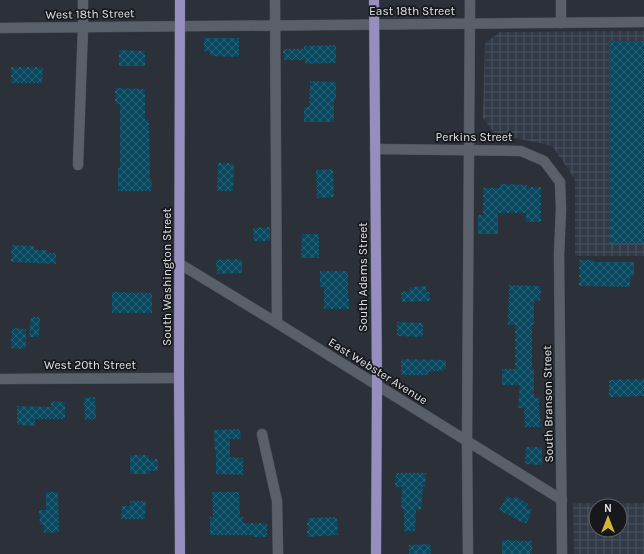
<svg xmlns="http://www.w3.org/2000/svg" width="644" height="554" font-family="Karla,sans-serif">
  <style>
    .industrial { fill: url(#industrial-grid); fill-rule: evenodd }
    .building { fill: url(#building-cross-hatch) }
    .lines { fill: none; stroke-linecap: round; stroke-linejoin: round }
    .minor-casing { stroke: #494d54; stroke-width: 11 }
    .major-casing { stroke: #494d54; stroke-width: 11 }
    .minor { stroke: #5a606a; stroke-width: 10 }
    .major { stroke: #978ebf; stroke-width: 10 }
    .labels { text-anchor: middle; stroke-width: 3.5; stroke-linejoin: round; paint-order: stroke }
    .street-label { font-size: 12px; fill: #dee2e7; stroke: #16181c }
  </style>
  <defs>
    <pattern id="industrial-grid" width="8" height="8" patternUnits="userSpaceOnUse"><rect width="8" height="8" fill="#323a48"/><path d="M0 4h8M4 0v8" fill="none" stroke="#4f5662"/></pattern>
    <pattern id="building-cross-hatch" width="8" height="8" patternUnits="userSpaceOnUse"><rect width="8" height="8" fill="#09485f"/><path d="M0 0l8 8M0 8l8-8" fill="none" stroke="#2c6276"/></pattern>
  </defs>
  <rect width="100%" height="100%" fill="#2b3039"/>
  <!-- industrial -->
  <g class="industrial">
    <polygon points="644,31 644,256 575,256 575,179 552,146 494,133 483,118 485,43 500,32"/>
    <path d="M573,503H644V554H574ZM596,506H620V530H596Z"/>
  </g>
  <!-- building -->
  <g class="building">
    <polygon points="204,38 239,38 239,57 210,56 210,51 204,51"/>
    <polygon points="609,41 644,41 644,243 610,243"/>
    <polygon points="336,45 336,63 305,64 305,60 284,60 283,49 304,49 304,46"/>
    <polygon points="119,50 145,51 145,66 119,66"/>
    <polygon points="11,67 43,67 42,83 11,83"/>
    <polygon points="310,81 336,82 336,99 334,99 334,122 304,122 304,107 309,107"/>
    <polygon points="115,88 145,89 145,121 149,120 150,179 152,179 151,191 118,191 118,168 120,168 120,104 115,104"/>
    <polygon points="218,163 234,163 233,191 217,191"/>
    <polygon points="333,169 334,197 317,198 316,170"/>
    <polygon points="500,184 527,185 527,187 541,187 541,222 526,222 526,213 498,213 498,234 478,234 478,215 483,215 483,188 500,188"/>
    <polygon points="270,227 270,241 254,241 253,228"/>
    <polygon points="302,234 319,234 319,258 301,258"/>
    <polygon points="12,245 34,246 34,250 47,250 46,253 56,253 56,264 11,262"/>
    <polygon points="242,259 242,273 217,274 216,260"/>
    <polygon points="579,260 594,260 594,262 634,262 634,277 630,277 630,287 579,286"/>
    <polygon points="320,271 348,271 348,295 349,295 349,309 324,309 324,287 320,287"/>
    <polygon points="509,285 541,286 540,301 534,301 534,325 532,325 532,369 534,369 534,397 540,398 539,405 541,427 525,427 524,408 518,408 520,385 502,385 502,369 515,369 515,325 508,325"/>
    <polygon points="426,286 426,292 430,292 430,301 402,302 401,292 410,291 410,287"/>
    <polygon points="112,292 152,293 152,313 112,313"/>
    <polygon points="31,317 40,317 39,337 29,337"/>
    <polygon points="397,322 423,323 423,337 397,336"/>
    <polygon points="12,328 26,329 26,349 11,348"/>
    <polygon points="401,359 446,360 446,370 428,372 428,375 401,375"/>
    <polygon points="644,379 644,396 609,397 609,380"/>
    <polygon points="95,397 96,419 85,420 84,398"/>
    <polygon points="51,401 65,402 65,419 35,419 35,426 17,425 17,406 51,407"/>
    <polygon points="240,429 241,439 230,439 230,457 243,458 243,475 216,474 216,452 215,452 214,430"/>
    <polygon points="526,447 542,447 542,465 525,464"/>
    <polygon points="130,455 149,455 149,460 158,459 158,471 150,471 150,474 130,474"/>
    <polygon points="396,473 426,473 425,487 423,487 421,510 416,509 415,531 404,531 404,509 401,509 402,487 395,487"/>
    <polygon points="46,492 58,492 59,532 44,533 44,525 40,525 39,510 46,510"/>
    <polygon points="212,492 239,492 240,517 243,517 243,523 267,523 267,537 253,537 253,535 210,535 210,517 213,517"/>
    <polygon points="507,496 513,499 515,496 528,504 526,508 532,510 526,524 499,510"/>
    <polygon points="130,501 146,501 145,519 121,519 122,506 130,506"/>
    <polygon points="337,517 338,535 307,537 307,518"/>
    <polygon points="502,540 532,541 532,554 502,554"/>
    <polygon points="430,544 431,554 409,554 409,545"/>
  </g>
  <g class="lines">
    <defs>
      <g id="minor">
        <polyline points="275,0 277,323"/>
        <polyline points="561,23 561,0"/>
        <polyline points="0,28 644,22"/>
        <polyline points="375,149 521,151 544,161 560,182 561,209 559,255 562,554"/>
        <polyline points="78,165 83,27 83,0"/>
        <polyline points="180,264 277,323 562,500"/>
        <polyline points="0,379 179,378"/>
        <polyline points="262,434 277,501 278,554"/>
        <polyline points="468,554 467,441 470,0"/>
      </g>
      <g id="major">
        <polyline points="180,0 179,378 180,554"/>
        <polyline points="374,0 377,385 376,554"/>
      </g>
    </defs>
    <!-- minor casing -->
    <use href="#minor" class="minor-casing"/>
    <!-- major casing -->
    <use href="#major" class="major-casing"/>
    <!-- minor -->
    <use href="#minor" class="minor"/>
    <!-- major -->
    <use href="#major" class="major"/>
  </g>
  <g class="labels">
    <!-- street labels -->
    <g class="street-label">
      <text x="412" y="15">East 18th Street</text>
      <text transform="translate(90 14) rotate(-1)" y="4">West 18th Street</text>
      <text x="474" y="141">Perkins Street</text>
      <text transform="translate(167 277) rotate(-90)" y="4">South Washington Street</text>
      <text transform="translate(363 277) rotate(-90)" y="4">South Adams Street</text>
      <text x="90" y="369">West 20th Street</text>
      <text transform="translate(378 371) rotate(32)" y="4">East Webster Avenue</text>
      <text transform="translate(548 404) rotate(-91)" y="4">South Branson Street</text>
    </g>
  </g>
  <!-- north arrow -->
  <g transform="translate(608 518)"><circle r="19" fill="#16181c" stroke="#66696d"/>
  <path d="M0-3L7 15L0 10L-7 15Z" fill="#d6b534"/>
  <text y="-6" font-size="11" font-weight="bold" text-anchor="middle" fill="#dee2e7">N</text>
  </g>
</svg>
